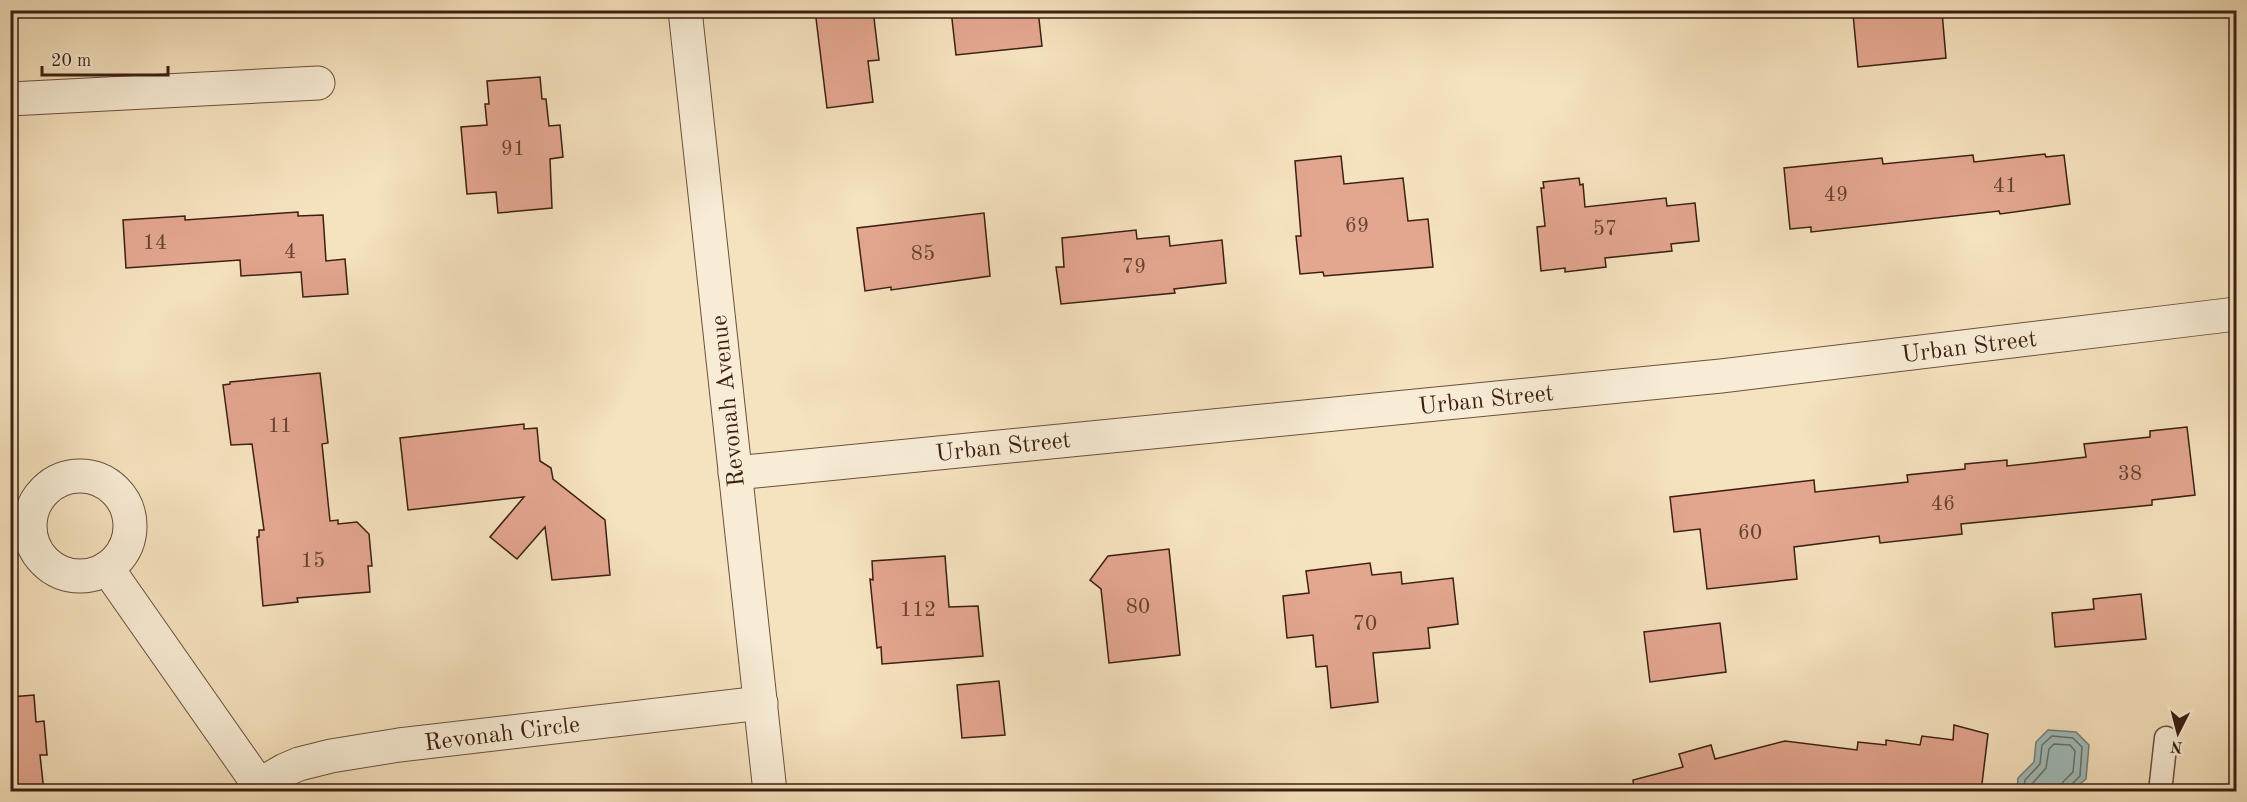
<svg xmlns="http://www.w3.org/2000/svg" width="2247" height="802" font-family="'Old Standard TT',serif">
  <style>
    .water { fill: #9fbcba; stroke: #777d77; stroke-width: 1.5 }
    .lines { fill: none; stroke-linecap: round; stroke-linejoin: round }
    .shore { stroke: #6e6e66; stroke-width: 1.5 }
    .building { fill: #e3a68f; stroke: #3c1f12; stroke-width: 1.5 }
    .lane-casing { stroke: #6a503d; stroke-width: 25 }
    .street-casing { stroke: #6a503d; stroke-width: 35 }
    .lane { stroke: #f8ecd5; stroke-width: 22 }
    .street { stroke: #f8ecd5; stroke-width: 33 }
    .labels { text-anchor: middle; stroke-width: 6; stroke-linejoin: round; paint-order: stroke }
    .number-label { font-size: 21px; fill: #664131 }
    .street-label { font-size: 24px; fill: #3c1f12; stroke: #f8ecd5 }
  </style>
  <rect width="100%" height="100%" fill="#f5e2be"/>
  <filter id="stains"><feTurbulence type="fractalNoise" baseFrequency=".00333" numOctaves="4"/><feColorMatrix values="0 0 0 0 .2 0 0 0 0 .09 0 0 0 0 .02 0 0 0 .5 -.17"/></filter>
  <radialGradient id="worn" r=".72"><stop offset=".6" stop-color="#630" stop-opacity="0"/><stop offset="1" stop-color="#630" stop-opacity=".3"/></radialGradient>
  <!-- water -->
  <polygon class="water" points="2048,730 2076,732 2089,745 2086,779 2072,791 2017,791 2018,778 2034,762 2036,742"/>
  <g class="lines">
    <!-- shore -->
    <g class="shore">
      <polyline points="2023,792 2025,780 2040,764 2042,745 2052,736 2073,738 2082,747 2080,776 2070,786 2069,792"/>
      <polyline points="2031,792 2032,784 2046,768 2049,749 2054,744 2070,745 2075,751 2073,772 2063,782 2061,792"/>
    </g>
  </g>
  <!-- building -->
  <g class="building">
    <polygon points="815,10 873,10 879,60 868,61 873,102 827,108"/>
    <polygon points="951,10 1038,10 1042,46 956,55"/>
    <polygon points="1895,10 1895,16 1942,12 1946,58 1858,67 1853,14"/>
    <polygon points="540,77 542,99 546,99 549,126 560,125 563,157 550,159 552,208 498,213 496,192 467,194 461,127 487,125 485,104 489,104 487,81"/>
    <polygon points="2045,154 2046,157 2064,155 2070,204 2000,214 1999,211 1811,232 1811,227 1790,229 1784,168 1882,158 1883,164 1973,155 1974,162"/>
    <polygon points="1341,156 1344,184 1403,178 1408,221 1428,219 1433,267 1324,276 1323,272 1300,274 1296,236 1301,236 1295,161"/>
    <polygon points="1579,178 1580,185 1583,184 1585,207 1666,198 1667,206 1695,203 1699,241 1671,244 1672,251 1605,258 1606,267 1565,272 1565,268 1541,271 1537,227 1545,226 1541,188 1544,188 1543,182"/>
    <polygon points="298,212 298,216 323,215 326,261 345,259 348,294 303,297 301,272 241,276 240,260 126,268 123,220 185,216 185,220"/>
    <polygon points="984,213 990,276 891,290 891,287 865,291 857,228"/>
    <polygon points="1136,230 1137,239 1169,236 1170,246 1222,240 1226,283 1174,289 1175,293 1061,304 1056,267 1064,267 1062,238"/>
    <polygon points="320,373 328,443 322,444 330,521 338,520 338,524 357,522 369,534 372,566 368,566 370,592 297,598 298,602 263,606 257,537 259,537 259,530 264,530 252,444 231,445 223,385 230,384 230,382"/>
    <polygon points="524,424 524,429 537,428 540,461 551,468 553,479 605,520 610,575 552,580 545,527 517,559 490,537 524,497 408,510 400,438"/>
    <polygon points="2187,427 2195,495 2152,500 2152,505 1961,524 1962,534 1880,543 1879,536 1794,547 1797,579 1707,589 1700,529 1674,532 1670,497 1814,480 1815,492 1908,482 1907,475 1965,469 1965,464 2007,460 2007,466 2086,457 2084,444 2150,437 2150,431"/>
    <polygon points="1169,549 1180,655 1109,663 1101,589 1090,580 1108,556"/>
    <polygon points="945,556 949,607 978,606 983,656 882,664 881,647 877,648 870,579 873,580 872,561"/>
    <polygon points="1370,563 1372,575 1401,572 1402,584 1453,578 1458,624 1428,628 1430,648 1373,653 1378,702 1331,708 1327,666 1316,667 1313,635 1287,638 1283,596 1309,593 1306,571"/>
    <polygon points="2141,594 2146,639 2055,647 2052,613 2094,609 2093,599"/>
    <polygon points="1720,623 1726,672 1650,682 1644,632"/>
    <polygon points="999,681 1005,735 962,738 957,685"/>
    <polygon points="34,695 36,722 44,721 47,755 40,755 44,792 10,792 10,697"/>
    <polygon points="1954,725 1988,734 1981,792 1634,792 1633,780 1683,767 1679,754 1711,745 1715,759 1785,741 1857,750 1858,742 1886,745 1886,740 1920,745 1922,736 1953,740"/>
  </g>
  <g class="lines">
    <defs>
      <polyline id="lane" points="2160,792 2166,738"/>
      <g id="street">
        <polyline points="685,10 770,792"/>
        <polyline points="10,99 318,83"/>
        <polyline points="735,473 1721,376 2236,314"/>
        <circle cx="80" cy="526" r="50"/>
        <polyline points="107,568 259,785"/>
        <polyline points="252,792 259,785 285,770 299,764 331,756 399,745 761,703"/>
      </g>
    </defs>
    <!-- lane casing -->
    <use href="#lane" class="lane-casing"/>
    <!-- street casing -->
    <use href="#street" class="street-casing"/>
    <!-- lane -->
    <use href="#lane" class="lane"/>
    <!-- street -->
    <use href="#street" class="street"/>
  </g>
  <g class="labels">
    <!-- number labels -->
    <g class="number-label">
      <text x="513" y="155">91</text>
      <text x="2005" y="192">41</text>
      <text x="1836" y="201">49</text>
      <text x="1357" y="232">69</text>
      <text x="1605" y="235">57</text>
      <text x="155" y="249">14</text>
      <text x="290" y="258">4</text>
      <text x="923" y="260">85</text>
      <text x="1134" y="273">79</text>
      <text x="280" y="432">11</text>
      <text x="2130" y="480">38</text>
      <text x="1943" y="510">46</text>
      <text x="1750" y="539">60</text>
      <text x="313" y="567">15</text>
      <text x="1138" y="613">80</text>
      <text x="918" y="616">112</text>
      <text x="1365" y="630">70</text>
    </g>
    <!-- street labels -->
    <g class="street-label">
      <text transform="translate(1969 346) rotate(-7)" y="8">Urban Street</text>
      <text transform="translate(1486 399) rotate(-6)" y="8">Urban Street</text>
      <text transform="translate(727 401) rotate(-96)" y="8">Revonah Avenue</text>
      <text transform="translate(1003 446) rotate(-6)" y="8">Urban Street</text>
      <text transform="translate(502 733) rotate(-7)" y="8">Revonah Circle</text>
    </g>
  </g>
  <!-- margin -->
  <rect width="2247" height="802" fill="none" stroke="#f5e2be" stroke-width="36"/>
  <rect x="12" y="12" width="2223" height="778" fill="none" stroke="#3c1f12" stroke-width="3"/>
  <rect x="18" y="18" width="2211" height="766" fill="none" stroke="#3c1f12" stroke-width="1.5"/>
  <!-- north arrow -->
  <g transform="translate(2178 733) rotate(186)" stroke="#f8ecd5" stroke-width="4.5" paint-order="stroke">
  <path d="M0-4.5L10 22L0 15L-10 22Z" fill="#3c1f12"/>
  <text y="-9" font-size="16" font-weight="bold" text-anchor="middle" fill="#3c1f12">N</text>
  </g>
  <!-- scale -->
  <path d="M42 66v9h126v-9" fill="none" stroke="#3c1f12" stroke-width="3"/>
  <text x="51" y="66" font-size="18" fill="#3c1f12" stroke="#f8ecd5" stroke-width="4.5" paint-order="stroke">20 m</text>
  <rect width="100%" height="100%" filter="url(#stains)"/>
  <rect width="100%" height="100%" fill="url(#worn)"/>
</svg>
